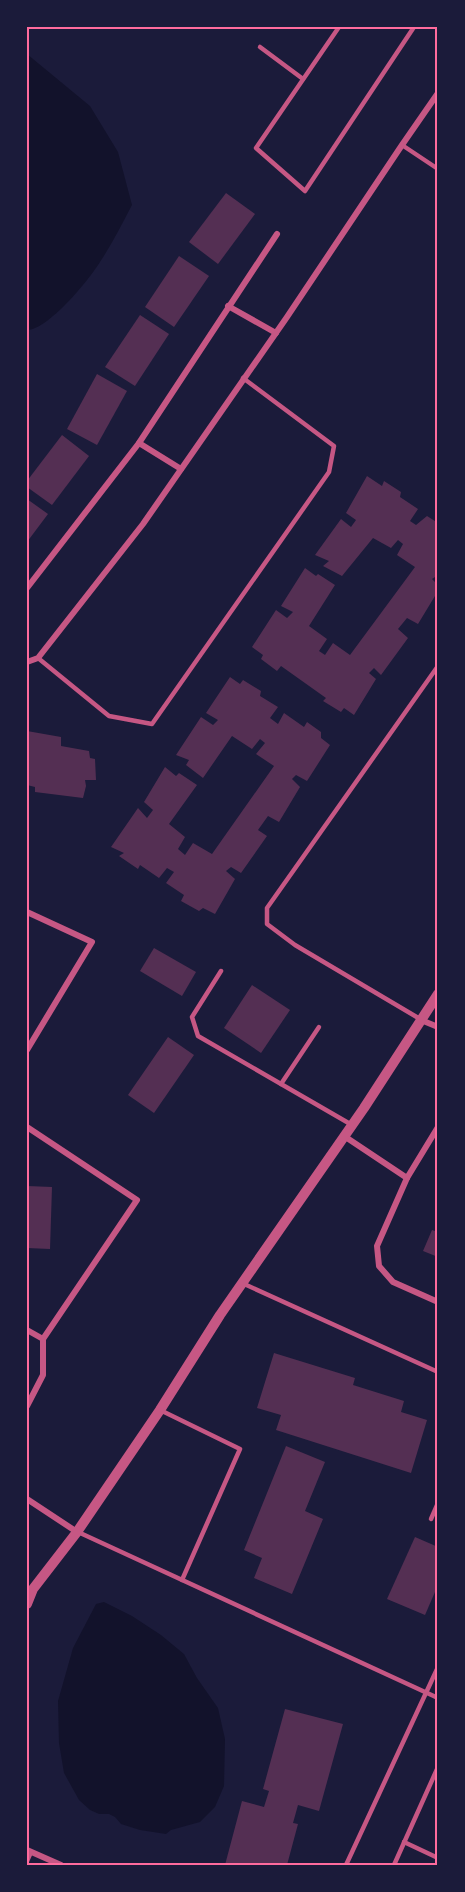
<svg xmlns="http://www.w3.org/2000/svg" width="465" height="1892" font-family="Signika,sans-serif">
  <style>
    .water { fill: #12122b }
    .building { fill: #542f53 }
    .lines { fill: none; stroke-linecap: round; stroke-linejoin: round }
    .service { stroke: #c65784; stroke-width: 4.5 }
    .minor { stroke: #c65784; stroke-width: 6 }
    .tertiary { stroke: #c65784; stroke-width: 10 }
    .neatline { fill: none; stroke: #ff6b9d; stroke-width: 2 }
  </style>
  <rect width="100%" height="100%" fill="#1b1b3a"/>
  <!-- water -->
  <g class="water">
    <path d="M27,54L90,106L118,152L132,205C122,224 112,244 100,262C89,280 48,330 27,330Z"/>
    <polygon points="104,1602 132,1616 161,1635 184,1654 197,1678 218,1708 225,1739 224,1786 215,1807 200,1822 171,1830 166,1834 140,1830 121,1824 115,1817 109,1814 99,1814 90,1810 79,1800 64,1773 59,1743 58,1701 73,1648 96,1604"/>
  </g>
  <!-- building -->
  <g class="building">
    <polygon points="226,193 255,214 218,264 189,242"/>
    <polygon points="179,256 209,276 174,327 145,307"/>
    <polygon points="140,315 169,334 135,386 105,367"/>
    <polygon points="97,374 127,391 97,445 67,429"/>
    <polygon points="62,435 89,456 52,505 27,487 27,481"/>
    <polygon points="367,476 382,486 384,481 401,492 400,497 418,509 410,521 416,525 427,516 438,523 438,575 432,579 438,585 438,591 418,624 407,618 398,629 408,638 381,675 374,668 369,673 376,679 354,715 344,708 341,712 323,701 326,698 281,666 277,671 261,659 263,655 252,647 276,610 287,618 293,612 281,606 305,568 316,576 318,574 335,585 309,626 327,639 319,651 325,655 333,643 350,655 415,567 397,555 403,544 398,540 391,548 373,538 342,576 323,566 329,561 315,555 341,519 351,527 356,520 346,513"/>
    <polygon points="27,499 48,514 27,542"/>
    <polygon points="230,677 240,684 243,680 261,691 260,696 278,707 270,718 278,724 284,713 304,727 307,722 321,732 321,738 330,745 307,781 296,775 292,779 300,787 279,822 268,816 258,830 267,836 241,873 231,867 226,871 235,879 215,914 203,908 199,911 181,901 184,895 166,883 174,872 167,868 159,878 140,865 138,869 119,856 124,853 111,847 138,808 147,818 153,810 144,802 165,767 176,776 179,773 197,785 169,824 185,837 178,849 185,855 193,843 212,854 274,766 256,754 265,743 260,739 252,749 232,736 203,778 186,765 189,760 176,755 201,717 213,725 218,720 206,713"/>
    <polygon points="27,731 61,737 61,746 89,751 90,758 95,759 96,780 85,780 86,786 83,798 35,792 35,787 27,785"/>
    <polygon points="154,948 196,972 182,996 140,971"/>
    <polygon points="252,985 290,1010 261,1053 224,1028"/>
    <polygon points="168,1037 194,1055 154,1113 128,1095"/>
    <polygon points="27,1186 52,1187 50,1249 27,1248"/>
    <polygon points="438,1223 438,1257 423,1251 432,1230 435,1231"/>
    <polygon points="274,1353 355,1378 353,1385 404,1401 401,1412 427,1420 411,1473 276,1430 281,1415 257,1408"/>
    <polygon points="286,1446 325,1462 305,1511 323,1519 292,1594 254,1578 262,1558 244,1550"/>
    <polygon points="415,1537 438,1547 438,1585 425,1615 387,1599"/>
    <polygon points="285,1709 343,1724 319,1811 298,1805 293,1823 298,1824 287,1865 225,1865 242,1801 264,1807 269,1791 263,1789"/>
  </g>
  <g class="lines">
    <!-- service -->
    <g class="service">
      <polyline points="339,27 256,148 305,191 414,27"/>
      <polyline points="260,47 303,79"/>
      <polyline points="402,145 438,169"/>
      <polyline points="38,658 109,716 152,724 329,472 334,446 243,378"/>
      <polyline points="221,971 192,1017 198,1036 352,1125"/>
      <polyline points="420,1019 295,945 267,924 267,908 438,666"/>
      <polyline points="281,1084 319,1027"/>
      <polyline points="242,1283 438,1372"/>
      <polyline points="160,1410 240,1449 182,1580"/>
      <polyline points="431,1519 438,1503"/>
      <polyline points="78,1532 438,1698"/>
      <polyline points="404,1842 438,1858"/>
      <polyline points="27,1861 31,1852"/>
      <polyline points="346,1865 438,1667"/>
      <polyline points="394,1865 438,1767"/>
    </g>
    <!-- minor -->
    <g class="minor">
      <polyline points="228,306 276,333"/>
      <polyline points="139,443 181,469"/>
      <polyline points="27,588 139,443 277,234"/>
      <polyline points="27,662 38,658 143,524 287,317 402,145 438,93"/>
      <polyline points="27,912 92,942 27,1050"/>
      <polyline points="421,1020 438,1027"/>
      <polyline points="27,1127 137,1200 43,1339 43,1375 27,1406"/>
      <polyline points="438,1127 407,1178 377,1246 379,1266 393,1282 438,1302"/>
      <polyline points="344,1136 407,1178"/>
      <polyline points="27,1330 43,1339"/>
      <polyline points="27,1499 77,1532"/>
      <polyline points="27,1850 61,1865"/>
    </g>
    <!-- tertiary -->
    <polyline class="tertiary" points="27,1604 33,1589 77,1532 160,1410 220,1315 364,1108 438,994"/>
  </g>
  <!-- border -->
  <rect width="465" height="1892" fill="none" stroke="#1b1b3a" stroke-width="57"/>
  <rect x="28" y="28" width="408" height="1836" class="neatline"/>
</svg>
